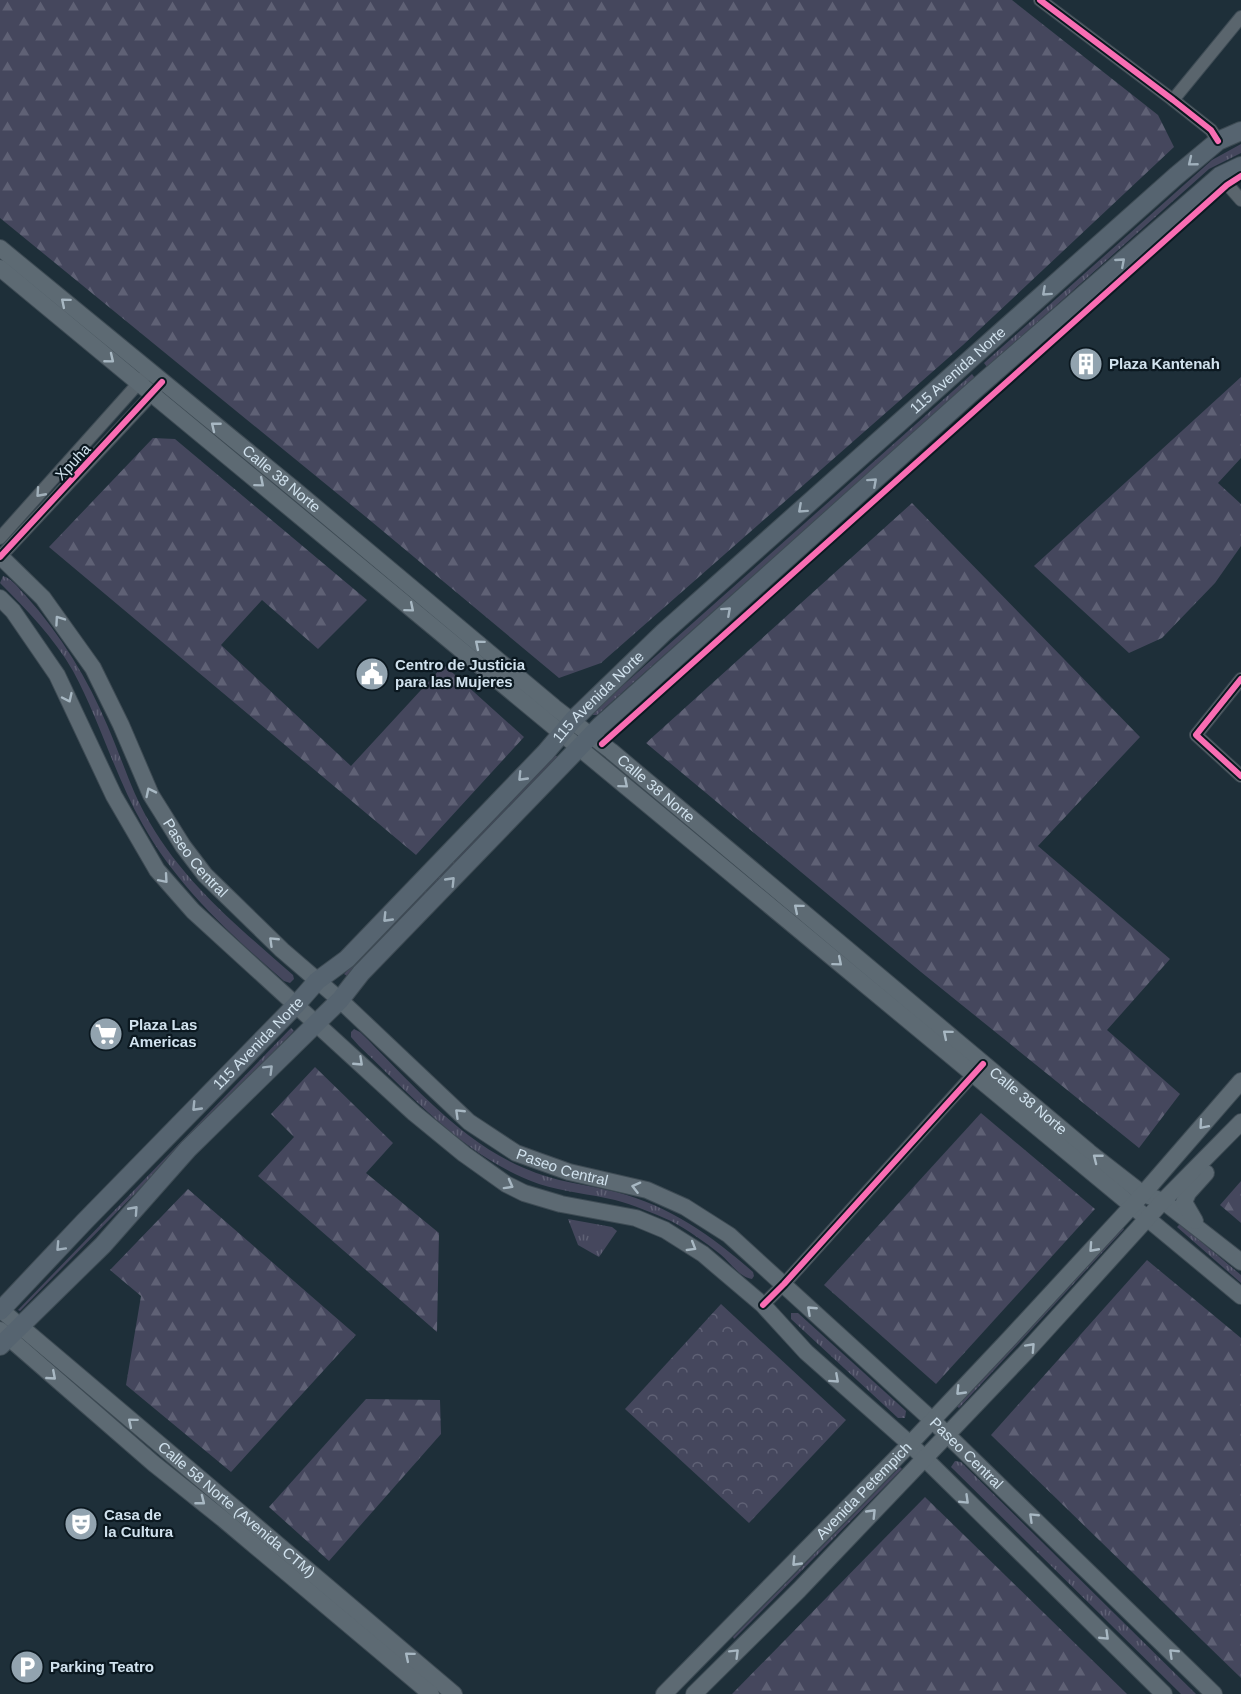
<svg xmlns="http://www.w3.org/2000/svg" width="1241" height="1694" font-family="Arial,sans-serif">
  <style>
    .grass { fill: url(#grass-tufts) }
    .forest { fill: url(#forest-firs) }
    .park { fill: url(#park-crowns) }
    .lines { fill: none; stroke-linecap: round; stroke-linejoin: round }
    .minor-casing { stroke: #3e4b54; stroke-width: 14 }
    .secondary-casing { stroke: #3e4b54; stroke-width: 18 }
    .primary-casing { stroke: #3e4b54; stroke-width: 20 }
    .minor { stroke: #5a656d; stroke-width: 12 }
    .secondary { stroke: #5d6a73; stroke-width: 16 }
    .primary { stroke: #566470; stroke-width: 18 }
    .cycleway-casing { stroke: #0b1820; stroke-width: 10 }
    .cycleway { stroke: #f96db3; stroke-width: 6 }
    .oneway { stroke: #a0b0bc }
    .oneway2 { stroke: #a8b8c3 }
    .oneway3 { stroke: #a1b0ba }
    .labels { text-anchor: middle; stroke-width: 4.5; stroke-linejoin: round; paint-order: stroke }
    .poi-label { font-size: 15px; font-weight: bold; fill: #d1e2ee; stroke: #0b1820; text-anchor: start }
    .street-label { font-size: 15px; fill: #d1e2ee; stroke: #0b1820 }
  </style>
  <defs>
    <pattern id="grass-tufts" width="24" height="20" patternUnits="userSpaceOnUse" patternTransform="scale(1.5)"><rect width="24" height="20" fill="#45475d"/><path d="M3 7l-1-3M5 7V3M7 7l1-3M15 17l-1-3M17 17v-4M19 17l1-3" fill="none" stroke="#5f6175"/></pattern>
    <pattern id="forest-firs" width="22" height="20" patternUnits="userSpaceOnUse" patternTransform="scale(1.5)"><rect width="22" height="20" fill="#45475d"/><path d="M5 1l3.5 6h-7zM16 11l3.5 6h-7z" fill="#5f6175"/></pattern>
    <pattern id="park-crowns" width="20" height="18" patternUnits="userSpaceOnUse" patternTransform="scale(1.5)"><rect width="20" height="18" fill="#45475d"/><path d="M2 6a3 3 0 1 1 6 0M12 15a3 3 0 1 1 6 0" fill="none" stroke="#5f6175"/></pattern>
  </defs>
  <rect width="100%" height="100%" fill="#1e2f39"/>
  <!-- grass -->
  <g class="grass">
    <polygon points="1241,144 1241,153 1209,169 987,367 984,363 1212,160"/>
    <polygon points="972,374 975,378 597,715 593,715 593,712"/>
    <path d="M3,576C12,578 20,590 26,596C61,635 88,679 108,727C122,759 132,793 150,823C186,885 241,929 293,975L294,979L290,983L284,981C231,935 177,886 143,825C115,776 100,721 73,671C54,638 27,610 0,583Z"/>
    <polygon points="555,755 558,757 347,976 344,974"/>
    <polygon points="291,1028 294,1031 20,1311 18,1310"/>
    <path d="M354,1029L360,1032C410,1081 458,1140 524,1168C555,1182 584,1184 616,1192C670,1206 712,1236 753,1272L754,1276L752,1279C739,1277 730,1262 720,1254C705,1242 688,1230 671,1221C653,1213 634,1205 615,1200C590,1194 564,1192 539,1184C466,1158 414,1098 359,1046L351,1037V1032Z"/>
    <polygon points="568,1219 612,1227 617,1231 599,1257 578,1245"/>
    <polygon points="1180,1224 1241,1275 1241,1283 1177,1227"/>
    <polygon points="1122,1227 1124,1229 959,1408 956,1406"/>
    <polygon points="791,1313 798,1313 906,1411 905,1418 898,1418 791,1319"/>
    <polygon points="955,1461 961,1462 1196,1694 1181,1694 951,1467"/>
    <polygon points="900,1467 902,1469 734,1639 733,1637"/>
  </g>
  <!-- forest -->
  <g class="forest">
    <polygon points="0,0 1012,0 1158,115 1174,147 963,345 601,663 559,678 366,517 0,218"/>
    <polygon points="1241,377 1241,458 1218,483 1241,504 1241,546 1215,583 1162,638 1129,653 1034,566"/>
    <polygon points="153,438 175,439 367,600 318,649 262,600 221,645 351,766 444,665 524,737 416,855 49,547"/>
    <polygon points="912,503 1140,737 1038,846 1170,959 1107,1030 1180,1094 1139,1148 921,972 646,743"/>
    <polygon points="315,1067 393,1143 366,1173 439,1233 437,1332 258,1176 294,1137 271,1114"/>
    <polygon points="981,1113 1095,1209 936,1384 824,1285"/>
    <polygon points="1241,1181 1241,1223 1220,1205"/>
    <polygon points="188,1189 356,1335 231,1472 126,1385 141,1296 110,1270"/>
    <polygon points="1147,1260 1241,1338 1241,1678 991,1435"/>
    <polygon points="366,1399 440,1400 441,1434 329,1561 269,1507"/>
    <polygon points="925,1497 1127,1694 732,1694"/>
  </g>
  <!-- park -->
  <polygon class="park" points="721,1304 846,1420 749,1523 625,1409"/>
  <g class="lines">
    <defs>
      <g id="minor">
        <polyline points="1040,0 1173,100 1211,130 1218,141"/>
        <polyline points="1173,100 1241,17"/>
        <polyline points="1220,176 1241,200"/>
        <polyline points="0,538 144,377"/>
        <polyline points="0,557 157,389"/>
        <polyline points="1241,679 1196,735 1241,776"/>
        <polyline points="763,1305 784,1284 978,1069"/>
      </g>
      <g id="secondary">
        <path id="s1" d="M0,248L295,490L554,707L611,751L1089,1152L1143,1194L1163,1201L1241,1262"/>
        <polyline points="0,268 1241,1296"/>
        <path id="s2" d="M0,556L43,598L93,668L121,725L151,795L183,846L205,875L282,950L340,1000L469,1122L516,1153L569,1172L647,1190L685,1207L729,1235L932,1420L1214,1694"/>
        <polyline points="0,598 13,611 57,675 114,796 157,870 193,911 414,1113 464,1154 506,1184 524,1193 561,1204 636,1218 665,1230 703,1254 763,1305 806,1352 910,1444 1164,1694"/>
        <polyline points="1195,1221 1184,1202 1188,1193 1206,1173"/>
        <path id="s3" d="M0,1309L454,1694"/>
        <polyline points="0,1330 153,1463 223,1519 431,1694"/>
        <path id="s4" d="M664,1694L910,1444L1010,1338L1143,1194L1241,1081"/>
        <polyline points="694,1694 799,1590 1026,1352 1163,1201 1241,1122"/>
      </g>
      <g id="primary">
        <path id="s5" d="M0,1311L84,1222L296,1005L317,981L347,959L546,752L573,720L664,632L1176,176L1218,141L1241,131"/>
        <polyline points="0,1346 103,1245 188,1149 340,1000 361,973 600,726 972,392 1220,176 1241,166"/>
      </g>
    </defs>
    <!-- minor casing -->
    <use href="#minor" class="minor-casing"/>
    <!-- secondary casing -->
    <use href="#secondary" class="secondary-casing"/>
    <!-- primary casing -->
    <use href="#primary" class="primary-casing"/>
    <!-- minor -->
    <use href="#minor" class="minor"/>
    <!-- secondary -->
    <use href="#secondary" class="secondary"/>
    <!-- primary -->
    <use href="#primary" class="primary"/>
    <defs>
      <g id="cycleway">
        <polyline points="1040,0 1173,100 1211,130 1218,141"/>
        <polyline points="0,557 162,382"/>
        <polyline points="1241,679 1196,735 1241,776"/>
        <polyline points="602,744 1227,185 1241,176"/>
        <polyline points="763,1305 784,1284 983,1064"/>
      </g>
    </defs>
    <!-- cycleway casing -->
    <use href="#cycleway" class="cycleway-casing"/>
    <!-- cycleway -->
    <use href="#cycleway" class="cycleway"/>
  </g>
  <!-- one-way arrows -->
  <defs><path id="oneway-chevron" d="M-2-3.5L2.5 0L-2 3.5" fill="none" stroke-width="1.6" stroke-linecap="round" stroke-linejoin="round" transform="scale(1.5)"/></defs>
  <g class="oneway">
    <use href="#oneway-chevron" transform="translate(1192 162) rotate(141)"/>
    <use href="#oneway-chevron" transform="translate(1121 262) rotate(-41)"/>
    <use href="#oneway-chevron" transform="translate(1046 292) rotate(138)"/>
    <use href="#oneway-chevron" transform="translate(873 482) rotate(-42)"/>
    <use href="#oneway-chevron" transform="translate(802 509) rotate(138)"/>
    <use href="#oneway-chevron" transform="translate(727 611) rotate(-42)"/>
    <use href="#oneway-chevron" transform="translate(522 777) rotate(134)"/>
    <use href="#oneway-chevron" transform="translate(451 881) rotate(-46)"/>
    <use href="#oneway-chevron" transform="translate(387 918) rotate(134)"/>
    <use href="#oneway-chevron" transform="translate(269 1069) rotate(-45)"/>
    <use href="#oneway-chevron" transform="translate(196 1107) rotate(134)"/>
    <use href="#oneway-chevron" transform="translate(134 1210) rotate(-48)"/>
    <use href="#oneway-chevron" transform="translate(60 1247) rotate(133)"/>
  </g>
  <g class="oneway2">
    <use href="#oneway-chevron" transform="translate(65 302) rotate(-140)"/>
    <use href="#oneway-chevron" transform="translate(110 359) rotate(39)"/>
    <use href="#oneway-chevron" transform="translate(215 426) rotate(-141)"/>
    <use href="#oneway-chevron" transform="translate(260 483) rotate(40)"/>
    <use href="#oneway-chevron" transform="translate(410 608) rotate(40)"/>
    <use href="#oneway-chevron" transform="translate(59 620) rotate(-125)"/>
    <use href="#oneway-chevron" transform="translate(479 644) rotate(-140)"/>
    <use href="#oneway-chevron" transform="translate(68 698) rotate(65)"/>
    <use href="#oneway-chevron" transform="translate(624 784) rotate(40)"/>
    <use href="#oneway-chevron" transform="translate(150 792) rotate(-116)"/>
    <use href="#oneway-chevron" transform="translate(164 879) rotate(49)"/>
    <use href="#oneway-chevron" transform="translate(798 908) rotate(-140)"/>
    <use href="#oneway-chevron" transform="translate(273 941) rotate(-136)"/>
    <use href="#oneway-chevron" transform="translate(838 962) rotate(40)"/>
    <use href="#oneway-chevron" transform="translate(947 1034) rotate(-140)"/>
    <use href="#oneway-chevron" transform="translate(359 1062) rotate(43)"/>
    <use href="#oneway-chevron" transform="translate(459 1113) rotate(-136)"/>
    <use href="#oneway-chevron" transform="translate(1203 1125) rotate(131)"/>
    <use href="#oneway-chevron" transform="translate(1097 1158) rotate(-142)"/>
    <use href="#oneway-chevron" transform="translate(509 1185) rotate(29)"/>
    <use href="#oneway-chevron" transform="translate(636 1187) rotate(-166)"/>
    <use href="#oneway-chevron" transform="translate(692 1247) rotate(31)"/>
    <use href="#oneway-chevron" transform="translate(1093 1248) rotate(132)"/>
    <use href="#oneway-chevron" transform="translate(811 1310) rotate(-137)"/>
    <use href="#oneway-chevron" transform="translate(1031 1347) rotate(-47)"/>
    <use href="#oneway-chevron" transform="translate(52 1376) rotate(41)"/>
    <use href="#oneway-chevron" transform="translate(835 1379) rotate(42)"/>
    <use href="#oneway-chevron" transform="translate(960 1391) rotate(134)"/>
    <use href="#oneway-chevron" transform="translate(132 1422) rotate(-140)"/>
    <use href="#oneway-chevron" transform="translate(965 1500) rotate(44)"/>
    <use href="#oneway-chevron" transform="translate(201 1501) rotate(38)"/>
    <use href="#oneway-chevron" transform="translate(872 1513) rotate(-46)"/>
    <use href="#oneway-chevron" transform="translate(1033 1517) rotate(-136)"/>
    <use href="#oneway-chevron" transform="translate(796 1562) rotate(134)"/>
    <use href="#oneway-chevron" transform="translate(1105 1636) rotate(44)"/>
    <use href="#oneway-chevron" transform="translate(735 1653) rotate(-45)"/>
    <use href="#oneway-chevron" transform="translate(1173 1653) rotate(-136)"/>
    <use href="#oneway-chevron" transform="translate(409 1656) rotate(-140)"/>
  </g>
  <use class="oneway3" href="#oneway-chevron" transform="translate(40 493) rotate(132)"/>
  <!-- icons -->
  <defs>
    <symbol id="building-disc" viewBox="-11 -11 22 22"><circle r="9.5" fill="#92a3af" stroke="#0b1820"/><path d="M-4-6H4V6H1V3H-1V6H-4ZM-2.5-4.3h1.7v1.8h-1.7ZM.8-4.3h1.7v1.8H.8ZM-2.5-1h1.7V.8h-1.7ZM.8-1h1.7V.8H.8Z" fill="#fff"/></symbol>
    <symbol id="civic-disc" viewBox="-11 -11 22 22"><circle r="9.5" fill="#92a3af" stroke="#0b1820"/><path d="M-.6-6.5H3V-4.5H.6V-3L4-1V1h2V6H-6V1h2V-1L-.6-3ZM-1.2 2.5V6h2.4V2.5Z" fill="#fff"/></symbol>
    <symbol id="supermarket-disc" viewBox="-11 -11 22 22"><circle r="9.5" fill="#92a3af" stroke="#0b1820"/><path d="M-6-5.5h2.5l.6 2H6L4.5 2H-2.5L-4.4-4H-6ZM-1.5 3.2a1.3 1.3 0 1 0 .1 0ZM3 3.2a1.3 1.3 0 1 0 .1 0Z" fill="#fff"/></symbol>
    <symbol id="theatre-disc" viewBox="-11 -11 22 22"><circle r="9.5" fill="#92a3af" stroke="#0b1820"/><path d="M-5-5.5Q0-4 5-5.5V0Q5 5 0 6Q-5 5-5 0ZM-3.3-2.5H-1v1.5H-3.3ZM1-2.5H3.3v1.5H1ZM-2.8 1Q0 5.5 2.8 1Z" fill="#fff"/></symbol>
    <symbol id="parking-disc" viewBox="-11 -11 22 22"><circle r="9.5" fill="#92a3af" stroke="#0b1820"/><path d="M-3.5-5.5H1a3.5 3.5 0 0 1 0 7H-1V5.5H-3.5ZM-1-3.4V-.6H.8a1.4 1.4 0 0 0 0-2.8Z" fill="#fff"/></symbol>
  </defs>
  <g fill-rule="evenodd">
    <use href="#building-disc" x="1067" y="345" width="38" height="38"/>
    <use href="#civic-disc" x="353" y="655" width="38" height="38"/>
    <use href="#supermarket-disc" x="87" y="1015" width="38" height="38"/>
    <use href="#theatre-disc" x="62" y="1505" width="38" height="38"/>
    <use href="#parking-disc" x="8" y="1648" width="38" height="38"/>
  </g>
  <g class="labels">
    <!-- poi labels -->
    <g class="poi-label">
      <text x="1109" y="369">Plaza Kantenah</text>
      <text x="395" y="670">Centro de Justicia<tspan x="395" dy="17">para las Mujeres</tspan></text>
      <text x="129" y="1030">Plaza Las<tspan x="129" dy="17">Americas</tspan></text>
      <text x="104" y="1520">Casa de<tspan x="104" dy="17">la Cultura</tspan></text>
      <text x="50" y="1672">Parking Teatro</text>
    </g>
    <!-- street labels -->
    <g class="street-label">
      <text dy="5" stroke="none"><textPath href="#s5" startOffset="1344">115 Avenida Norte</textPath></text>
      <text transform="translate(73 462) rotate(-47)" y="5">Xpuha</text>
      <text dy="5" stroke="none"><textPath href="#s1" startOffset="364">Calle 38 Norte</textPath></text>
      <text dy="5" stroke="none"><textPath href="#s5" startOffset="858">115 Avenida Norte</textPath></text>
      <text dy="5" stroke="none"><textPath href="#s1" startOffset="850">Calle 38 Norte</textPath></text>
      <text dy="5" stroke="none"><textPath href="#s2" startOffset="363">Paseo Central</textPath></text>
      <text dy="5" stroke="none"><textPath href="#s5" startOffset="372">115 Avenida Norte</textPath></text>
      <text dy="5" stroke="none"><textPath href="#s1" startOffset="1336">Calle 38 Norte</textPath></text>
      <text dy="5" stroke="none"><textPath href="#s2" startOffset="849">Paseo Central</textPath></text>
      <text dy="5" stroke="none"><textPath href="#s2" startOffset="1353">Paseo Central</textPath></text>
      <text dy="5" stroke="none"><textPath href="#s4" startOffset="285">Avenida Petempich</textPath></text>
      <text dy="5" stroke="none"><textPath href="#s3" startOffset="310">Calle 58 Norte (Avenida CTM)</textPath></text>
    </g>
  </g>
</svg>
